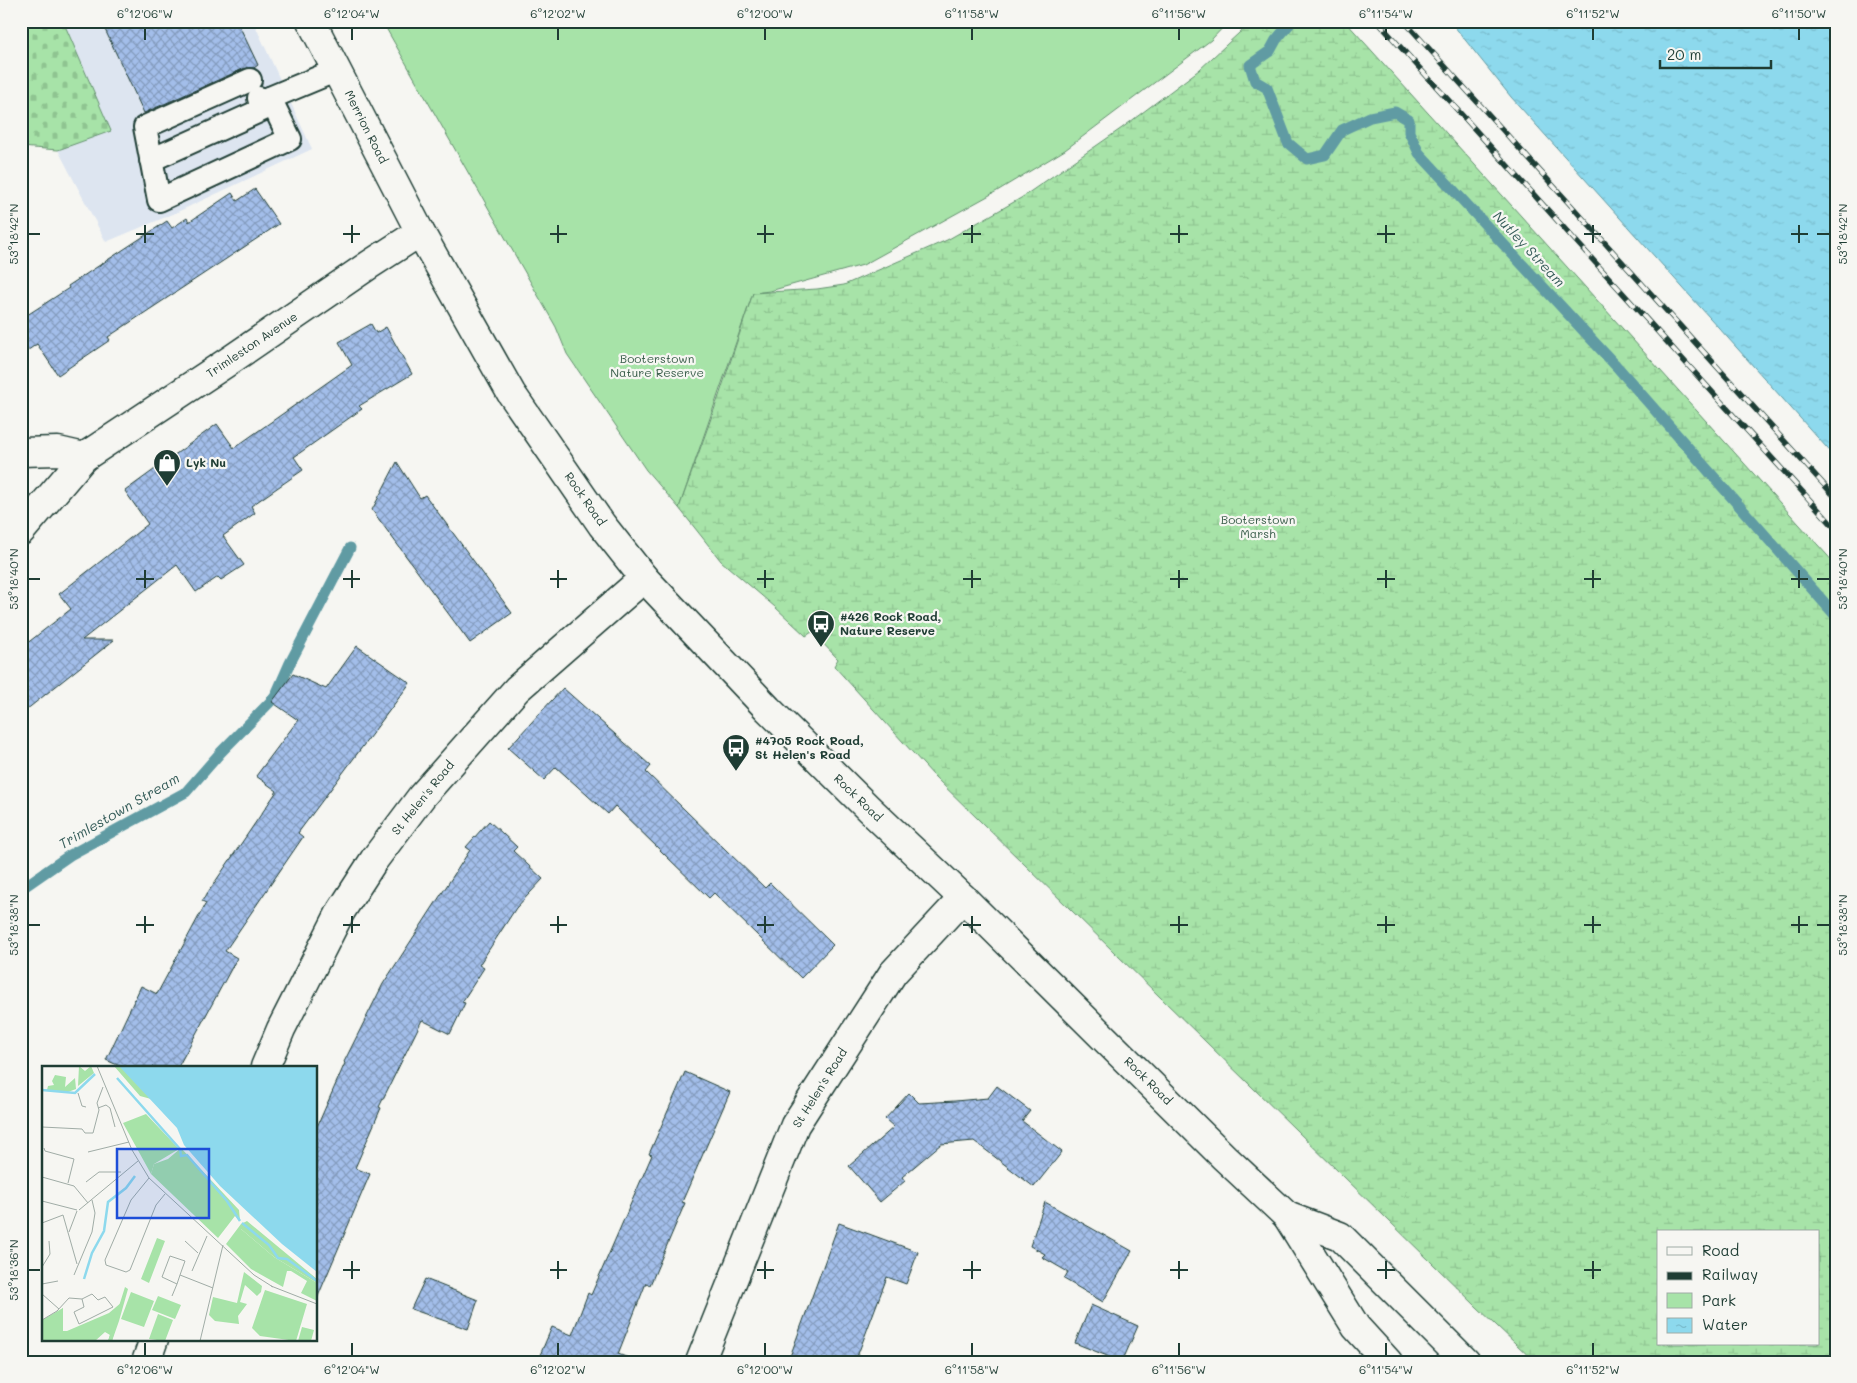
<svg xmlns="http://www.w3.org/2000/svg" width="1857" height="1383" font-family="Mali,sans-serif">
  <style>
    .built { fill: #dde5f0 }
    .green { fill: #a7e3a8; stroke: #63906e }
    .wetland { fill: url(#wetland-marsh); stroke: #63906e; fill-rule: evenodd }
    .cemetery { fill: url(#cemetery-stones); stroke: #63906e }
    .water { fill: url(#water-ripples); stroke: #619ba3 }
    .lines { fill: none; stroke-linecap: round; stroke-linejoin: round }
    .stream { stroke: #619ba3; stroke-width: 11 }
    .building { fill: url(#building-cross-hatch); stroke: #1f3d34 }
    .lane-casing { stroke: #1f3d34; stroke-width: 26 }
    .street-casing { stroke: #1f3d34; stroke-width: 31 }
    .secondary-casing { stroke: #1f3d34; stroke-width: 31 }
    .lane { stroke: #f6f6f2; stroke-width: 22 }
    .street { stroke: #f6f6f2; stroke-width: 28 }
    .secondary { stroke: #f6f6f2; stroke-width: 28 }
    .rail-casing { stroke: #1f3d34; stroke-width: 5.5 }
    .rail { stroke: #f6f6f2; stroke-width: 4; stroke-dasharray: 11; stroke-linecap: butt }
    .ticks { fill: none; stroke: #1f3d34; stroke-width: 2 }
    .labels { text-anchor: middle; stroke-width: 4.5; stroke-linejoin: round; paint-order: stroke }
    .street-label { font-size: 12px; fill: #1f3d34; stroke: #f6f6f2 }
    .park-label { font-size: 12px; fill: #3a5e4b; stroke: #f6f6f2 }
    .poi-label { font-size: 12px; font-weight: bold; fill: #1f3d34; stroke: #f6f6f2; text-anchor: start }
    .water-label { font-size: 14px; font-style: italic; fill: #355c59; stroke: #f6f6f2 }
    .inset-river { fill: none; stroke: #8dd9ed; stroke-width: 2.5 }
    .inset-road { fill: none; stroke: #a0aca6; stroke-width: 1 }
    .view { fill: #1d4ed8; fill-opacity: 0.15; stroke: #1d4ed8; stroke-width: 2.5 }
    .inset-edge { fill: none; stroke: #1f3d34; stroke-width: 2.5 }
    .neatline { fill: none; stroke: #1f3d34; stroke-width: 2 }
    .ticks-label { font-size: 12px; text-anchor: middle; fill: #1f3d34 }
  </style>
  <defs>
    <pattern id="wetland-marsh" width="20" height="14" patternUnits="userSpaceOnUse" patternTransform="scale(1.25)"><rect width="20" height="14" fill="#a7e3a8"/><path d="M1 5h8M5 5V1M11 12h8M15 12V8" fill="none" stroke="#8fc491"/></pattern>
    <pattern id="cemetery-stones" width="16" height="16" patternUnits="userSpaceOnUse" patternTransform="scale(1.25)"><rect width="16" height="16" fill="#a7e3a8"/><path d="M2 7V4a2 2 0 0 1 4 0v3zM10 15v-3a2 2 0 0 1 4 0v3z" fill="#8fc491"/></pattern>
    <pattern id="water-ripples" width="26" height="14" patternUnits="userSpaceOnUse" patternTransform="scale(1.25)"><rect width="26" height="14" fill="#8dd9ed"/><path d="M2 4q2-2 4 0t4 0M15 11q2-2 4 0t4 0" fill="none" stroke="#79bbcc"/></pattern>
    <pattern id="building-cross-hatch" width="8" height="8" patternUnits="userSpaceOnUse" patternTransform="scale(1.25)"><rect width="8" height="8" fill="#a3beea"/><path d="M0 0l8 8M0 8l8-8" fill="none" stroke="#849cbe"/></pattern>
  </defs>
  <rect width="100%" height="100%" fill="#f6f6f2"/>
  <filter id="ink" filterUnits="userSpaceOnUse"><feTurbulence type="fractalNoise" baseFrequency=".02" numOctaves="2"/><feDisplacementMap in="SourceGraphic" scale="10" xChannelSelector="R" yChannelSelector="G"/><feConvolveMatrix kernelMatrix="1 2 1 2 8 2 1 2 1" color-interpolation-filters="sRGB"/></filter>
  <g filter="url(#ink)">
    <!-- built -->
    <polygon class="built" points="63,21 253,21 312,149 173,214 106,242 58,150 111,131"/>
    <!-- green -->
    <polygon class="green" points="382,21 1229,21 1211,40 1065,150 997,191 863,265 770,291 753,293 679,508 646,470 567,354 556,327"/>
    <!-- wetland -->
    <path class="wetland" d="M1252,21H1345L1836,565V1362H1535L1477,1307L934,776L834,666L838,659L812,632L806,636L775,607L721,561L679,508L720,393L753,293L817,289L844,285L947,240L1021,198L1122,128L1199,70ZM1658,1232H1818V1344H1658Z"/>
    <!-- cemetery -->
    <polygon class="cemetery" points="21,21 63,21 111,131 58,150 21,147"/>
    <!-- water -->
    <polygon class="water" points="1450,21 1836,21 1836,458 1511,97"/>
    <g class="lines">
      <!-- stream -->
      <g class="stream">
        <polyline points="1292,21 1276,40 1270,51 1250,65 1255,81 1267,88 1288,143 1307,159 1325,155 1342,130 1370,117 1395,112 1409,120 1409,132 1419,153 1619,369 1836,616"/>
        <polyline points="21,889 70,855 186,792 221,752 275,697 290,663 350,548"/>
      </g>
    </g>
    <!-- building -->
    <g class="building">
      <polygon points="101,21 237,21 258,65 254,68 245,68 144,113"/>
      <polygon points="255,189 279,224 108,337 110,340 58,375 37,344 21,355 21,319 69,288 68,286 167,221 172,228 187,218 189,222 232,193 237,201"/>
      <polygon points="371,324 376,333 386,327 412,374 359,406 362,409 294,457 303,470 251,506 255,513 223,536 244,565 221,580 218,577 196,592 177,565 82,640 114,640 21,714 21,648 71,609 59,594 148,524 125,491 217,424 234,448 352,365 339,342"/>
      <polygon points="397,462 420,498 425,495 512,613 470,643 372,510"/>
      <polygon points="357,646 410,683 298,833 303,837 225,951 237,958 178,1067 122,1067 106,1060 141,986 157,994 206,903 202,901 277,791 256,776 298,720 272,702 293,674 326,689"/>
      <polygon points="563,688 651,766 646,772 765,888 770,883 833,945 801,978 714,893 709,898 615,806 608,814 556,767 544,780 508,748"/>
      <polygon points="489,821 517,847 513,851 543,879 516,908 479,965 484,968 462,1002 465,1003 450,1034 422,1020 379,1107 381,1108 355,1168 370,1174 316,1301 316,1129 345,1063 344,1062 383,984 470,850 466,847"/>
      <polygon points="685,1072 730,1092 682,1202 685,1203 650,1285 646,1283 618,1354 634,1360 634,1362 537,1362 552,1327 572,1335 588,1293 591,1295 652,1155 649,1154"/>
      <polygon points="997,1086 1030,1111 1022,1121 1062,1152 1034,1187 974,1141 941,1144 902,1177 905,1181 880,1202 849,1166 894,1127 885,1119 909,1093 919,1103 955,1101 988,1098"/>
      <polygon points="1045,1202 1132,1251 1103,1302 1064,1279 1068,1272 1042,1257 1045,1254 1030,1246"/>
      <polygon points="839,1223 918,1252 906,1284 887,1277 855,1362 788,1362"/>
      <polygon points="425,1279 478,1300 468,1329 411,1309"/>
      <polygon points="1091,1305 1138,1326 1122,1362 1075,1343"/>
    </g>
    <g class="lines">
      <defs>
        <g id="lane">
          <polyline points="250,80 145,127 159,200 290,139 270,98"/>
          <polyline points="259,98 260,102 337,70"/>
          <polyline points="151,160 264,109 260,102"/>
        </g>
        <g id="street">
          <polyline points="21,452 58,451 84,457"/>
          <polyline points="21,531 84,457 232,359 369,265 420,232"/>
          <polyline points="265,1067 281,1029 341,911 374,860 422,796 517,689 644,578"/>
          <polyline points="146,1362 154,1339"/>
          <polyline points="700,1362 795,1125 893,973 963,898"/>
        </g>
        <g id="secondary">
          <polyline points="311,21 420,232 511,393 602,525 644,578 768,709 869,809 963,898 1224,1157 1287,1216 1356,1327 1388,1362"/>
          <polyline points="1287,1216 1340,1236 1466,1362"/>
        </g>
      </defs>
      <!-- lane casing -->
      <use href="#lane" class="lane-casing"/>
      <!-- street casing -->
      <use href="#street" class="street-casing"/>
      <!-- secondary casing -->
      <use href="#secondary" class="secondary-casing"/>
      <!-- lane -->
      <use href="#lane" class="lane"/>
      <!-- street -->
      <use href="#street" class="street"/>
      <!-- secondary -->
      <use href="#secondary" class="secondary"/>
      <defs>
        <g id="rail">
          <polyline points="1377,21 1836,529"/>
          <polyline points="1404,21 1836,498"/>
        </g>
      </defs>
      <!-- rail casing -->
      <use href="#rail" class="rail-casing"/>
      <!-- rail -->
      <use href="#rail" class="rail"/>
    </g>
  </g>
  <!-- ticks -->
  <path class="ticks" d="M145,28V40M352,28V40M558,28V40M765,28V40M972,28V40M1179,28V40M1386,28V40M1593,28V40M1799,28V40M145,225V243M352,225V243M558,225V243M765,225V243M972,225V243M1179,225V243M1386,225V243M1593,225V243M1799,225V243M28,234H40M136,234H154M343,234H360M550,234H567M757,234H774M963,234H981M1170,234H1188M1377,234H1395M1584,234H1601M1791,234H1808M1817,234H1830M145,570V588M352,570V588M558,570V588M765,570V588M972,570V588M1179,570V588M1386,570V588M1593,570V588M1799,570V588M28,579H40M136,579H154M343,579H360M550,579H567M757,579H774M963,579H981M1170,579H1188M1377,579H1395M1584,579H1601M1791,579H1808M1817,579H1830M145,916V933M352,916V933M558,916V933M765,916V933M972,916V933M1179,916V933M1386,916V933M1593,916V933M1799,916V933M28,925H40M136,925H154M343,925H360M550,925H567M757,925H774M963,925H981M1170,925H1188M1377,925H1395M1584,925H1601M1791,925H1808M1817,925H1830M352,1261V1279M558,1261V1279M765,1261V1279M972,1261V1279M1179,1261V1279M1386,1261V1279M1593,1261V1279M28,1270H40M343,1270H360M550,1270H567M757,1270H774M963,1270H981M1170,1270H1188M1377,1270H1395M1584,1270H1601M145,1343V1356M352,1343V1356M558,1343V1356M765,1343V1356M972,1343V1356M1179,1343V1356M1386,1343V1356M1593,1343V1356"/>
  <!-- icons -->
  <defs>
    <symbol id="shop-pin" viewBox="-11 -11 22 30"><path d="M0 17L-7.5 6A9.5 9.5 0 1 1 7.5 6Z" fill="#1f3d34" stroke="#f6f6f2"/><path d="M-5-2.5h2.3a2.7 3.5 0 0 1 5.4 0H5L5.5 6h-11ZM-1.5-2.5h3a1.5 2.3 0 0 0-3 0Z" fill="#fff"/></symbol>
    <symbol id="bus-pin" viewBox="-11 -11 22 30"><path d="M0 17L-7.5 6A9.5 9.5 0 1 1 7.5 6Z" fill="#1f3d34" stroke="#f6f6f2"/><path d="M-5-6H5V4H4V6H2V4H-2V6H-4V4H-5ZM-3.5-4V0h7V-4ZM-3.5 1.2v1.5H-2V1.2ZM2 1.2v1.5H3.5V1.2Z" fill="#fff"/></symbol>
  </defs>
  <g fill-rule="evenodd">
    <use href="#shop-pin" x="151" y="447" width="32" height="43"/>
    <use href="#bus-pin" x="805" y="608" width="32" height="43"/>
    <use href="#bus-pin" x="720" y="732" width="32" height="43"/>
  </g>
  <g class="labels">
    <!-- street labels -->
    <g class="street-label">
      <text transform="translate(366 127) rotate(63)" y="4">Merrion Road</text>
      <text transform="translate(252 345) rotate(-34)" y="4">Trimleston Avenue</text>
      <text transform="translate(585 499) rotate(55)" y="4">Rock Road</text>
      <text transform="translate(423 798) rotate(-51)" y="4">St Helen's Road</text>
      <text transform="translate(858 798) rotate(44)" y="4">Rock Road</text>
      <text transform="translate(1148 1081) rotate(45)" y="4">Rock Road</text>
      <text transform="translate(820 1088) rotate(-58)" y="4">St Helen's Road</text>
    </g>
    <!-- park labels -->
    <g class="park-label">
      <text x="657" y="363">Booterstown<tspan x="657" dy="14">Nature Reserve</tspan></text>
      <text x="1258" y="524">Booterstown<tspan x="1258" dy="14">Marsh</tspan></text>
    </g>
    <!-- poi labels -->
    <g class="poi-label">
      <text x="186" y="467">Lyk Nu</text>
      <text x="840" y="621">#426 Rock Road,<tspan x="840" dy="14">Nature Reserve</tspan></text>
      <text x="755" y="745">#4705 Rock Road,<tspan x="755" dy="14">St Helen's Road</tspan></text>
    </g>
    <!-- water labels -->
    <g class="water-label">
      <text transform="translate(1529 249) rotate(47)" y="5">Nutley Stream</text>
      <text transform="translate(119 811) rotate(-30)" y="5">Trimlestown Stream</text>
    </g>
  </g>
  <!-- overview -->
  <g transform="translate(42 1066)">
    <rect width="275" height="275" fill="#f6f6f2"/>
    <path d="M37,0L43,5L49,0L52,7L36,20ZM13,9L24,11L23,21L33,12L34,23L26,26L5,24L6,20L12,19L10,15ZM104,48L137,83L112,98L109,108L81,57ZM199,158V163L232,191L275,217V235L259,227L265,215L249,205H245L241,221L209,203L184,178ZM115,172L123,175L107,217L99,213ZM202,206L220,220L219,226L215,230L203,219L198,236L205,238L196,250L197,258L173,255L167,249L171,231L195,237ZM223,224L265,238L254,275L218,270L210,262ZM89,226L112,235L102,261L79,253ZM116,230L139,239L133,253L110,244ZM80,236L70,275H66L68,269L63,266L53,275H0V254L21,242V265H25L67,247ZM116,248L131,254L123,275L107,273ZM260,261L272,264L269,275H256Z" fill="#a7e3a8"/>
    <path d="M83,221L86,223L77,255L70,275H66ZM21,242V268L39,266L49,273L0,275V259Z" fill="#a7e3a8"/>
    <path d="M72,0H92L109,33L98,30ZM139,82L197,144L198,155L193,150L176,172L109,108L112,98L126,93ZM205,155L275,213V217L232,191L199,163V158Z" fill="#a7e3a8"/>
    <path d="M77,0H275V206L240,178L178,120L142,79L135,62Z" fill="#8dd9ed"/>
    <path class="inset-river" d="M75,12L138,83L139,90L145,89L185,135L198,155M0,24L33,27L53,8M200,157L227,179L236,192L245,193L275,215M42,213L50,187L62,165L66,136L84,122L93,110"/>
    <path class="inset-road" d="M55,0L90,84L107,112L212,209L231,221M36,27L40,40L44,41M56,42L64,39L68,42L73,61M0,61L40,63L43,67H51L57,44L55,37L61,21M2,82L3,85L32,93L26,117M46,86L87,76M0,111L32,120L46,137M107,112L89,134L63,194L64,199L84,206L88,204L114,139L123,128M44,116L57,106H79M0,135L35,144M37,144L96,95M21,149L35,198M0,157L21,149M27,166L35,145M143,175L156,187M0,201L8,188L7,175M150,205L165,170M32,209L50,166L53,147L50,134M138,209L171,222M0,218L16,215M229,220L275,238M0,228L17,243M130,230L135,218L138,209L143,195L128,190L120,211L135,218M0,254L15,245L27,232L40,233L42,241L32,246L37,258L71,241L63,231L56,234L50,228L40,233M158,275L181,179"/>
    <path class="view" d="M75,83H167V152H75Z"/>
    <rect width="275" height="275" class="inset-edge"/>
  </g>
  <!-- margin -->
  <rect width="1857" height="1383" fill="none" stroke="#f6f6f2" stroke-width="55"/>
  <!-- legend -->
  <rect x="1657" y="1230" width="162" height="115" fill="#f6f6f2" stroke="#a0aca6"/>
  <rect x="1667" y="1247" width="25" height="8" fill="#f6f6f2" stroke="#a0aca6"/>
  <text x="1702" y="1256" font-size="15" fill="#1f3d34">Road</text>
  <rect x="1667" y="1272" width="25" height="8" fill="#1f3d34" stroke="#a0aca6"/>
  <text x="1702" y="1280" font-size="15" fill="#1f3d34">Railway</text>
  <rect x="1667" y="1293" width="25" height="15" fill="#a7e3a8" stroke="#a0aca6"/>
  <text x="1702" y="1306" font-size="15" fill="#1f3d34">Park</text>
  <rect x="1667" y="1318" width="25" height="15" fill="url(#water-ripples)" stroke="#a0aca6"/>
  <text x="1702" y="1330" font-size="15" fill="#1f3d34">Water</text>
  <!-- scale -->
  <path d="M1660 60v8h111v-8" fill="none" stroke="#1f3d34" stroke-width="2.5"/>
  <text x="1667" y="60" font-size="15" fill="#1f3d34" stroke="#f6f6f2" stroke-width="4" paint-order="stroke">20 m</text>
  <rect x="28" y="28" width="1802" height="1328" class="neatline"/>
  <g class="ticks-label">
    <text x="145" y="18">6°12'06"W</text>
    <text x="352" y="18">6°12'04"W</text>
    <text x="558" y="18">6°12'02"W</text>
    <text x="765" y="18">6°12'00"W</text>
    <text x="972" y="18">6°11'58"W</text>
    <text x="1179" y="18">6°11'56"W</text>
    <text x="1386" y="18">6°11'54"W</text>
    <text x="1593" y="18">6°11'52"W</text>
    <text x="1799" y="18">6°11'50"W</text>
    <text transform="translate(14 234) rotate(-90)" y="4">53°18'42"N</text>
    <text transform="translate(1843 234) rotate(-90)" y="4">53°18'42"N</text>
    <text transform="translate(14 579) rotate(-90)" y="4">53°18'40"N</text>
    <text transform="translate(1843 579) rotate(-90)" y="4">53°18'40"N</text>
    <text transform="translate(14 925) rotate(-90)" y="4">53°18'38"N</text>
    <text transform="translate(1843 925) rotate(-90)" y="4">53°18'38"N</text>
    <text transform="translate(14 1270) rotate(-90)" y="4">53°18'36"N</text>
    <text x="145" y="1374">6°12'06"W</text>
    <text x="352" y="1374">6°12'04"W</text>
    <text x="558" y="1374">6°12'02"W</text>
    <text x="765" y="1374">6°12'00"W</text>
    <text x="972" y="1374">6°11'58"W</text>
    <text x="1179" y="1374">6°11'56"W</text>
    <text x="1386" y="1374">6°11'54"W</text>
    <text x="1593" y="1374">6°11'52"W</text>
  </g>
</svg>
